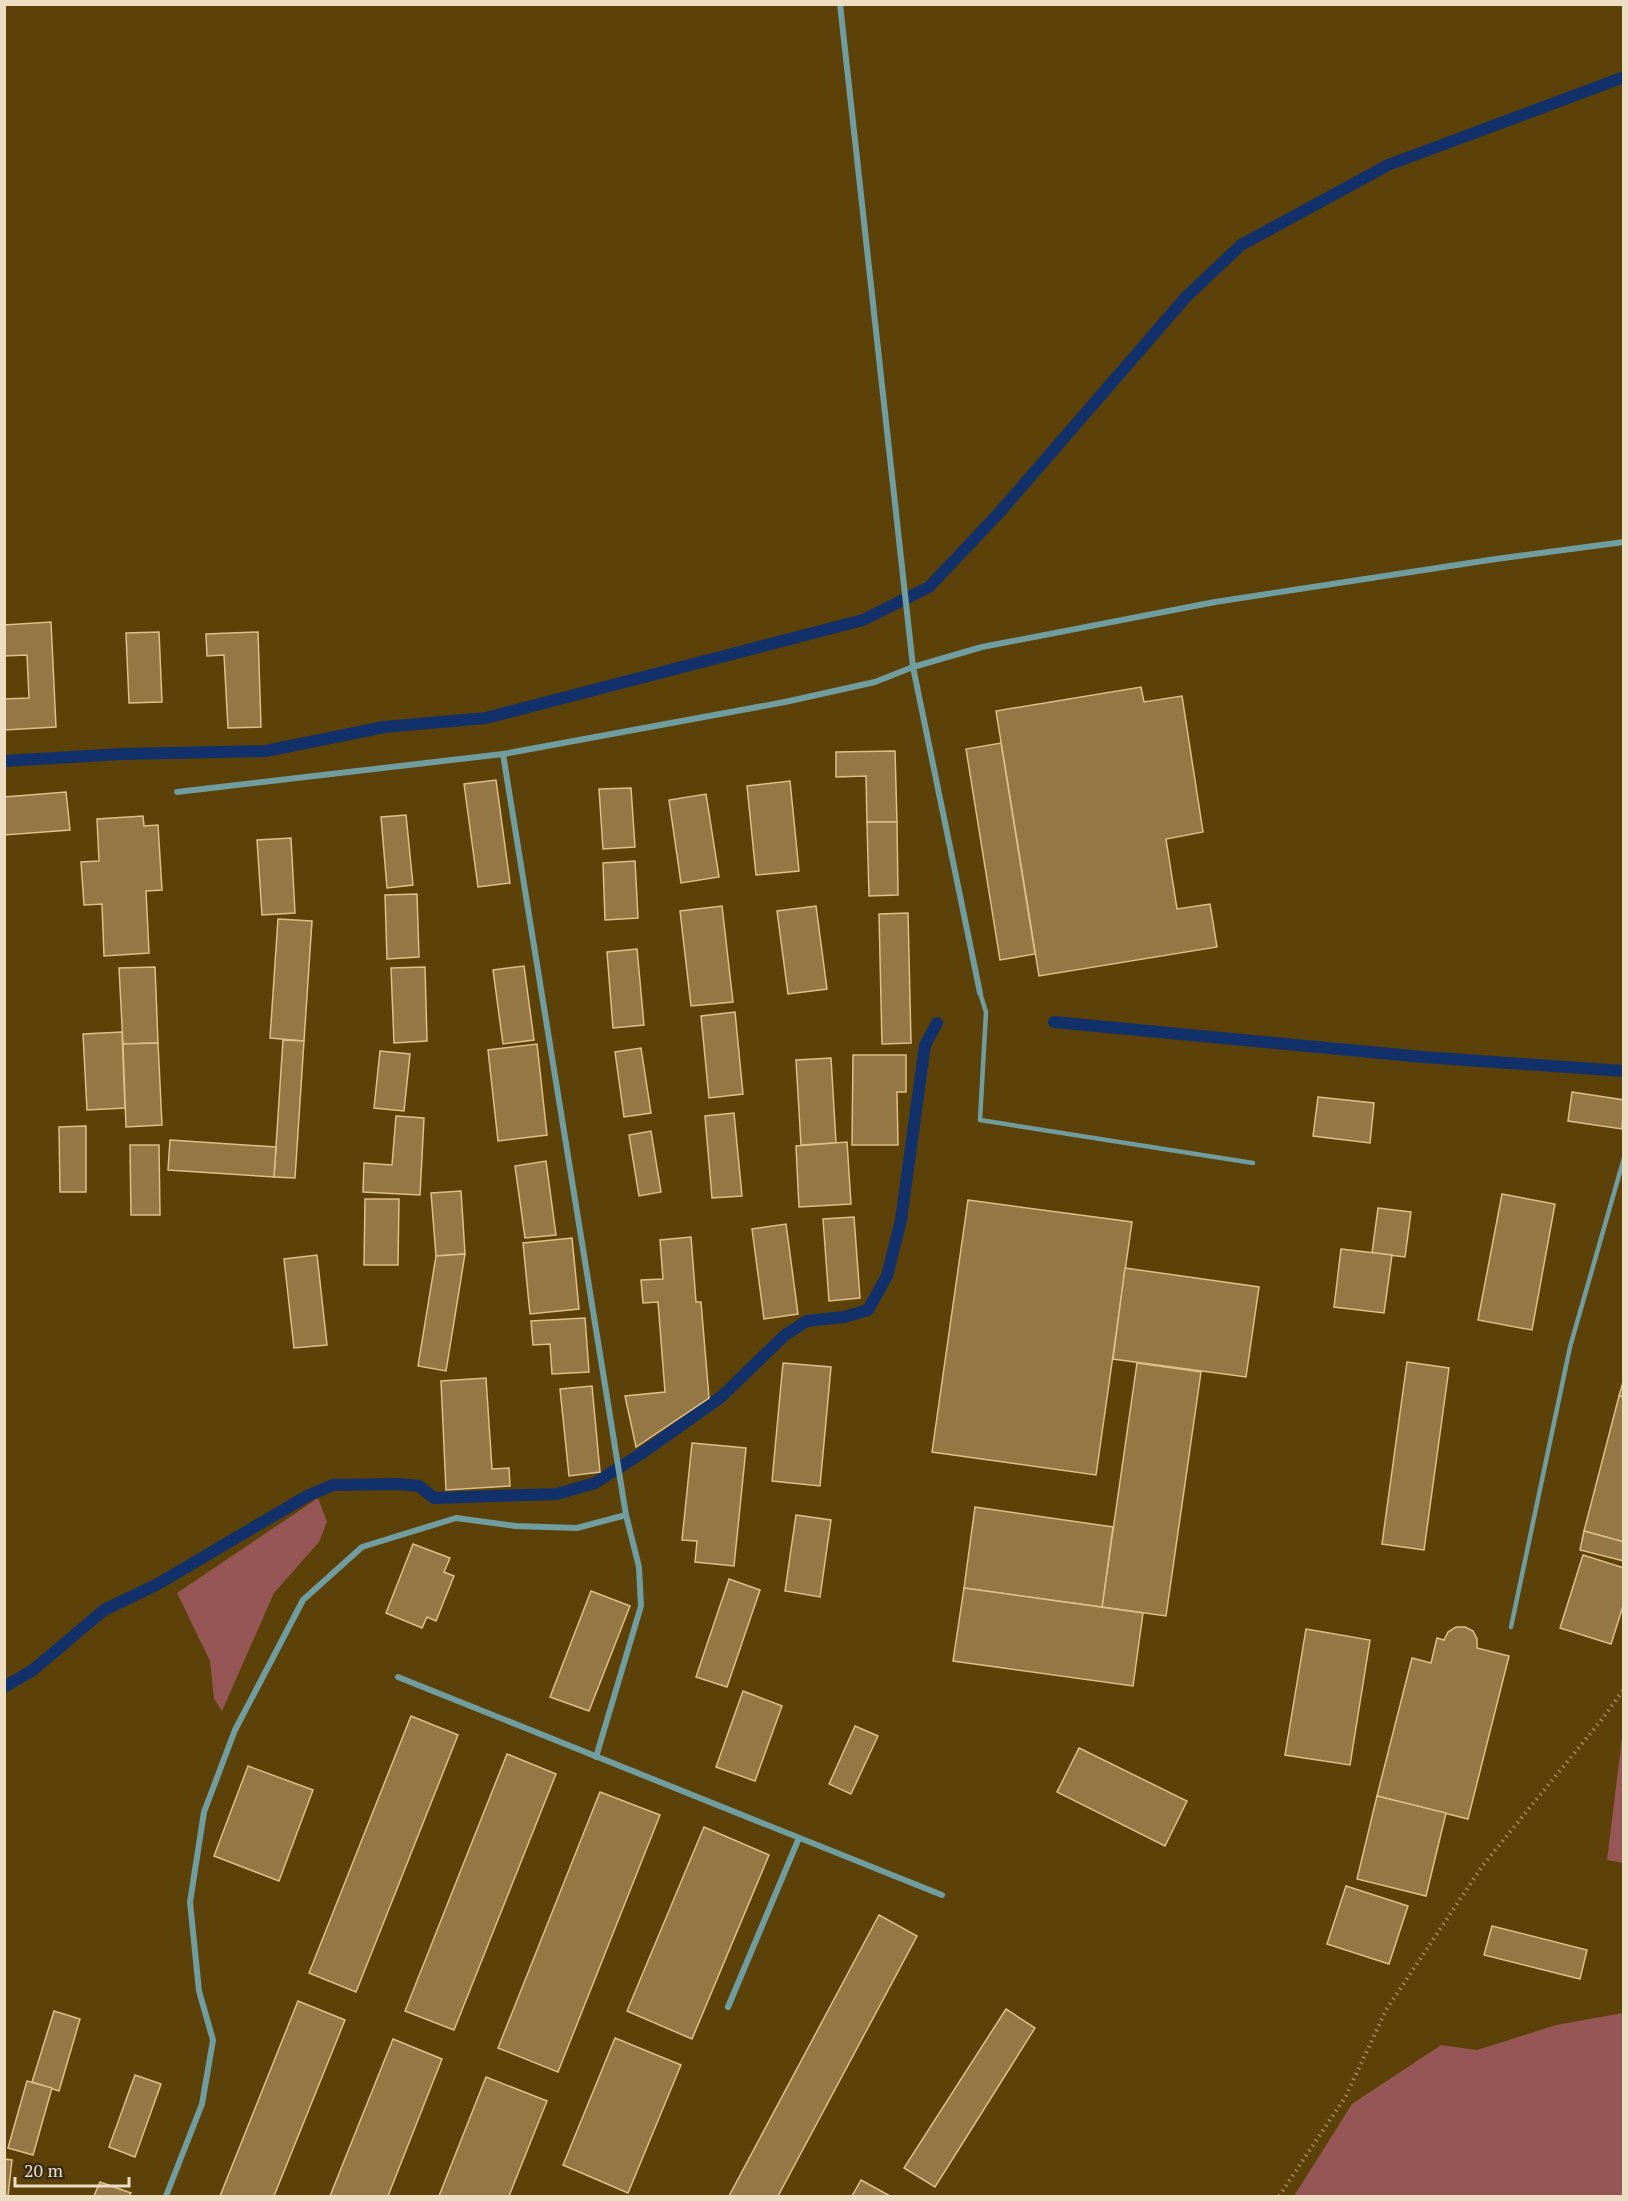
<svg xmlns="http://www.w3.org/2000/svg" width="1628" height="2201" font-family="'PT Serif',serif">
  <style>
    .green { fill: #955655 }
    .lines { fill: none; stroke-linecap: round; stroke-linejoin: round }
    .stream { stroke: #12316b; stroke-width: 12 }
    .building { fill: #937744; stroke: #debf8a; stroke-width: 1.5 }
    .path { stroke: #a18c61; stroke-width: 4; stroke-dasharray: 1.5 4.5; stroke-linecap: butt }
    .lane { stroke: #709da0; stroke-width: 4.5 }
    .street { stroke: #709da0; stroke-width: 6 }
  </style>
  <rect width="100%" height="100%" fill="#5c4208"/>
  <!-- green -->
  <g class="green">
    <polygon points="318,1498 327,1522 319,1542 274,1593 222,1711 214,1699 210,1661 177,1593"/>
    <polygon points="1623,1730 1623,1863 1607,1860"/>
    <polygon points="1623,2013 1623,2196 1294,2196 1352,2104 1441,2045 1477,2050 1556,2025"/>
  </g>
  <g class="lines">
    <!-- stream -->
    <g class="stream">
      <polyline points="4,761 122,754 266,751 384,727 486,718 863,620 929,587 999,513 1186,297 1241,245 1388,165 1624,77"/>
      <polyline points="1054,1022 1423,1057 1624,1071"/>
      <polyline points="4,1687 33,1670 104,1610 156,1585 307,1496 333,1485 398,1484 419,1486 434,1498 557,1494 595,1483 642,1453 721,1397 785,1335 807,1321 844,1317 868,1310 887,1276 901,1220 925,1045 937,1023"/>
    </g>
  </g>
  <!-- building -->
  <g class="building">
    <polygon points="51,622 56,727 4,730 4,699 29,698 27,655 4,656 4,625"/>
    <polygon points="159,632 162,702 129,703 126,633"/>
    <polygon points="258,632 261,727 228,728 224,655 207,656 206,634"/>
    <polygon points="1141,687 1144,702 1182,696 1203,832 1166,839 1177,909 1210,904 1217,947 1039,976 996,711"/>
    <polygon points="1001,743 1035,954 1000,960 966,749"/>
    <polygon points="895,751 897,822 867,822 866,776 836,777 836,752"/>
    <polygon points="496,780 510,883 478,887 464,784"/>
    <polygon points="790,781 799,871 756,875 747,786"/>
    <polygon points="631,788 635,847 603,849 599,789"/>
    <polygon points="66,792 70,830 4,835 4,797"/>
    <polygon points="706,794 719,877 681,883 669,800"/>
    <polygon points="406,815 413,885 387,888 381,817"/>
    <polygon points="143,816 144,826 158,825 162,890 146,891 149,953 104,956 102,904 84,905 81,862 99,861 97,819"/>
    <polygon points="867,822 897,822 898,895 869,896"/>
    <polygon points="291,838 295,913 262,915 257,840"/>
    <polygon points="635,861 638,918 605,920 603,863"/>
    <polygon points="417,894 419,957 387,959 385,895"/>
    <polygon points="722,906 733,1002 691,1006 680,911"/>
    <polygon points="816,906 827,989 788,994 777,911"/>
    <polygon points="908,913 911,1043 882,1044 879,914"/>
    <polygon points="278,919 312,921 304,1041 270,1038"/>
    <polygon points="637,949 644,1025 613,1028 607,952"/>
    <polygon points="524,966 534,1040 503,1044 493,970"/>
    <polygon points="155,967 158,1043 123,1044 119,968"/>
    <polygon points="425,967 427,1041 394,1043 391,968"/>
    <polygon points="735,1012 743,1094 709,1098 701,1016"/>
    <polygon points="122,1032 125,1108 87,1110 83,1034"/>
    <polygon points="283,1040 304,1041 295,1178 274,1177"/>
    <polygon points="158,1043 162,1125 126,1127 123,1044"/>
    <polygon points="537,1044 547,1135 498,1141 488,1050"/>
    <polygon points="641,1048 651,1113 624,1117 615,1052"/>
    <polygon points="380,1051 410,1054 404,1111 374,1108"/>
    <polygon points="853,1055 906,1055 906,1092 897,1092 898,1145 852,1145"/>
    <polygon points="831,1058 836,1143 801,1145 796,1060"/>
    <polygon points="1572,1092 1624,1100 1622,1129 1568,1121"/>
    <polygon points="1318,1097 1374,1103 1370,1143 1313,1136"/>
    <polygon points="734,1113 742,1196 712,1198 705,1116"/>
    <polygon points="396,1116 424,1118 420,1195 363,1192 364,1163 392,1165"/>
    <polygon points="86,1126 86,1192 60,1192 59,1127"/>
    <polygon points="651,1131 661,1192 639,1196 629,1135"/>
    <polygon points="170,1140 276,1147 274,1177 168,1170"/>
    <polygon points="847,1142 851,1204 799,1207 796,1146"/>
    <polygon points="130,1145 159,1145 160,1215 131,1215"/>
    <polygon points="546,1161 556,1235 525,1238 515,1166"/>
    <polygon points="461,1191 465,1254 436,1256 431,1193"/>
    <polygon points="1502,1194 1555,1204 1532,1330 1478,1320"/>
    <polygon points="365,1199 399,1199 398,1265 364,1265"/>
    <polygon points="968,1200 1132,1222 1096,1475 932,1452"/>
    <polygon points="1378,1208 1411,1212 1405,1257 1372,1253"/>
    <polygon points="854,1217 860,1298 829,1301 823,1219"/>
    <polygon points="786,1224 798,1314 764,1319 752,1229"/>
    <polygon points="691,1237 696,1302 701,1302 709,1398 636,1447 625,1396 665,1392 658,1302 643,1303 641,1280 663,1279 660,1240"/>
    <polygon points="572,1238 579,1309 530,1314 523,1243"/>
    <polygon points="1341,1249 1392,1255 1384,1313 1334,1307"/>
    <polygon points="465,1254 446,1371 418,1366 436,1256"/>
    <polygon points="317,1255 327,1345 294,1348 284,1259"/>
    <polygon points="1125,1268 1259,1287 1246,1377 1113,1359"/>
    <polygon points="585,1318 589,1372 552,1374 550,1344 533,1345 531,1321"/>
    <polygon points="1407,1362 1449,1368 1424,1550 1382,1544"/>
    <polygon points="783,1363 831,1367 820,1486 772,1481"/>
    <polygon points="1137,1363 1201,1372 1166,1616 1102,1607"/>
    <polygon points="486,1378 492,1469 509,1468 510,1486 446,1490 441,1381"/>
    <polygon points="1624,1379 1624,1397 1619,1396"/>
    <polygon points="592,1386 600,1472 569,1476 560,1389"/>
    <polygon points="1619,1396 1624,1397 1624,1542 1584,1531"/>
    <polygon points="692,1443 746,1448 734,1566 695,1562 697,1541 682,1540"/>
    <polygon points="975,1507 1113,1527 1102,1607 964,1588"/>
    <polygon points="796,1515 831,1520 820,1597 785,1591"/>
    <polygon points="1584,1531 1624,1542 1624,1561 1580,1550"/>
    <polygon points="413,1544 450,1558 444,1572 454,1576 436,1621 427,1617 422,1628 386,1613"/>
    <polygon points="1583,1555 1624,1568 1624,1603 1611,1644 1560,1628"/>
    <polygon points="729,1579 760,1590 727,1687 696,1677"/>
    <polygon points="964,1588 1143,1613 1133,1686 953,1661"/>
    <polygon points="591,1591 630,1606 589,1711 550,1697"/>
    <polygon points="1456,1627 1465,1627 1473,1631 1477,1639 1477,1648 1509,1656 1468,1819 1377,1796 1412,1658 1431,1663 1437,1638 1444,1640 1448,1632"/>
    <polygon points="1306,1629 1370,1640 1350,1765 1285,1755"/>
    <polygon points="743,1691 782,1706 755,1781 716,1767"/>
    <polygon points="411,1716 458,1735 356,1992 309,1973"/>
    <polygon points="855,1726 878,1736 851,1794 829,1784"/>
    <polygon points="1079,1748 1187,1801 1165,1846 1057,1792"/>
    <polygon points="507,1754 556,1774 454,2030 405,2011"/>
    <polygon points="248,1766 313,1790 279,1881 214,1856"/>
    <polygon points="600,1792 660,1815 558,2072 498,2048"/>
    <polygon points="1377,1796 1446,1813 1426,1896 1357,1879"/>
    <polygon points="704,1827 769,1855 692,2039 627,2011"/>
    <polygon points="1346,1886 1408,1906 1389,1964 1327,1944"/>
    <polygon points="879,1915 917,1936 778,2196 729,2196"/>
    <polygon points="1492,1926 1587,1950 1580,1979 1484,1955"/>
    <polygon points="298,2001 345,2020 274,2196 220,2196"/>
    <polygon points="1006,2009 1035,2028 935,2187 904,2168"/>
    <polygon points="54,2011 80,2019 59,2091 32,2082"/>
    <polygon points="615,2038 681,2065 628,2193 563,2165"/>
    <polygon points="393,2039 442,2059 388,2196 330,2196"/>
    <polygon points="135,2075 161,2084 135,2157 109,2147"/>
    <polygon points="486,2077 547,2101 509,2196 439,2196"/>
    <polygon points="27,2081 52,2088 33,2155 8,2148"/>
    <polygon points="4,2159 12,2160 8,2196 4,2196"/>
    <polygon points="861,2180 890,2196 852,2196"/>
    <polygon points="100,2182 131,2193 129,2196 94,2196"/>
  </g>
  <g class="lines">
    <!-- path -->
    <polyline class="path" points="1279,2196 1346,2096 1386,2010 1483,1865 1603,1718 1624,1689"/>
    <!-- lane -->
    <g class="lane">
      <polyline points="980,993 986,1012 980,1120 1253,1163"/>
      <polyline points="1511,1627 1570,1347 1624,1158"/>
    </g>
    <!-- street -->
    <g class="street">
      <polyline points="840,4 913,667 980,993"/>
      <polyline points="503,754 626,1515 639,1567 641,1606 596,1757"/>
      <polyline points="177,792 503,754 785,702 875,682 913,667 982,647 1215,602 1496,559 1624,542"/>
      <polyline points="398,1677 942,1895"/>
      <polyline points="728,2007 799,1838"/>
      <polyline points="166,2196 202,2104 213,2040 199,1991 190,1902 204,1812 235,1730 303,1600 362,1547 456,1518 516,1526 577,1528 626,1515"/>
    </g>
  </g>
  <!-- border -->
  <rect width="1628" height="2201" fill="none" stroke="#ecddc3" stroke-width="12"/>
  <!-- scale -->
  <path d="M15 2177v9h114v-9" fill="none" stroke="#ecddc3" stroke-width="3"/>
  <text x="24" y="2177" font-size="18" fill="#ecddc3" stroke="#372b16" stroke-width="4.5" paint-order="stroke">20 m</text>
</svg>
